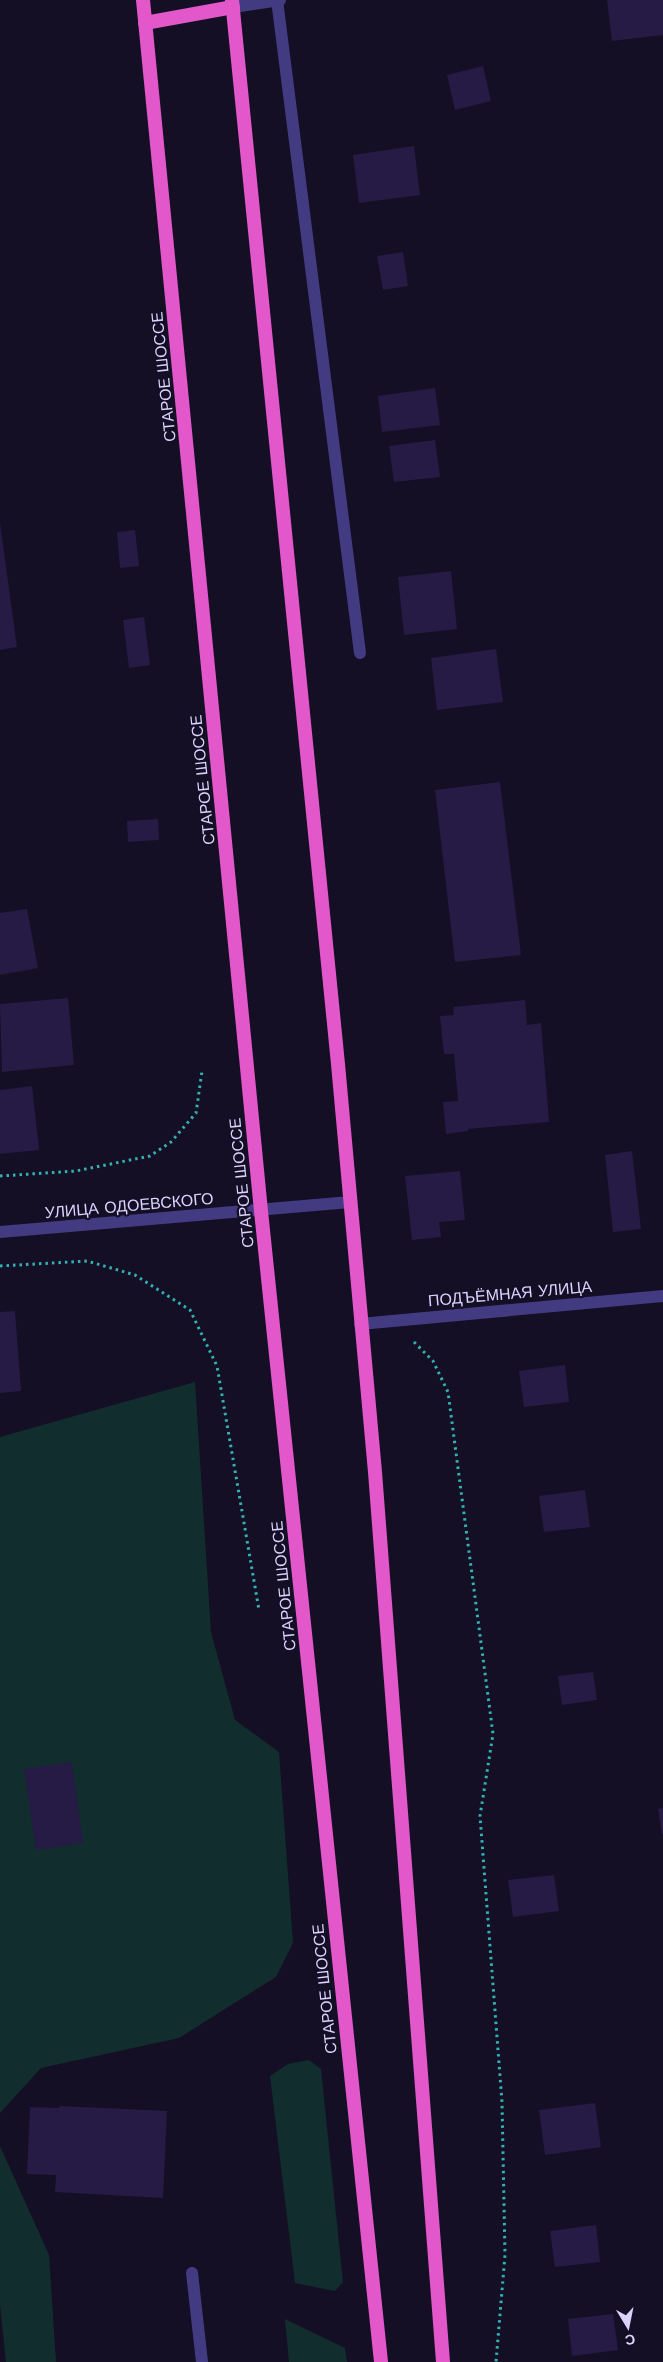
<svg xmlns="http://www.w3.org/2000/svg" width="663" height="2362" font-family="'Work Sans',sans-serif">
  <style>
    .green { fill: #122d2e }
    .building { fill: #261b45 }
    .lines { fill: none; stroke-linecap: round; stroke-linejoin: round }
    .path { stroke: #32b3b3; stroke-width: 3; stroke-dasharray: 2.5 4; stroke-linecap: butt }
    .service { stroke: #423b82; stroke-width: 12 }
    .minor { stroke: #423b82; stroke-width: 12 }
    .tertiary { stroke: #423b82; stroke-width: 12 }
    .trunk { stroke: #e257ca; stroke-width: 14 }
    .labels { text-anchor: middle; stroke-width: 4.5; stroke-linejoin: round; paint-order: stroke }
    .street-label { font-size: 16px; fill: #dad3fe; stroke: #140f24 }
  </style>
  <rect width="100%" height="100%" fill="#140f24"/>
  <!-- green -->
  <g class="green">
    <polygon points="195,1382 211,1632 235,1720 279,1752 293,1943 276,1977 179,2038 41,2068 0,2113 0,1437"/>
    <polygon points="309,2060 321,2069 343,2282 335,2291 295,2283 270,2076 288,2064"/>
    <polygon points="0,2146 49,2255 56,2362 6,2362 0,2305"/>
    <polygon points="285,2319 345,2348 347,2362 289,2362"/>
  </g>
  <!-- building -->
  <g class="building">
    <polygon points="607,0 663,0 663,35 612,41"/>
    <polygon points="483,66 491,101 455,110 447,75"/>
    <polygon points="414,146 420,195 359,203 353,155"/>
    <polygon points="403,252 408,286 383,290 377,256"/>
    <polygon points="435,388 440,425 382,432 378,396"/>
    <polygon points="435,440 440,477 394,482 389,446"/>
    <polygon points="0,523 17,647 0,650"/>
    <polygon points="135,530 139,566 120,568 117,532"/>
    <polygon points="451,571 457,629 404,635 398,577"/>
    <polygon points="144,617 150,665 129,668 123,620"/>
    <polygon points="496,649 503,702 437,710 431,658"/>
    <polygon points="500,782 521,955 455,962 435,790"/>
    <polygon points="158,819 159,840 128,842 127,821"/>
    <polygon points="27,909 38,968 0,975 0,913"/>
    <polygon points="68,998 74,1065 2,1072 0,1004"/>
    <polygon points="525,1000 527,1025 541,1023 549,1122 468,1129 468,1131 446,1134 443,1102 458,1101 454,1054 444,1054 440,1016 454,1015 453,1007"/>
    <polygon points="32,1086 39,1150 0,1154 0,1090"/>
    <polygon points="632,1151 641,1229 613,1232 605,1155"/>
    <polygon points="460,1171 465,1220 439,1222 441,1237 412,1240 405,1176"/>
    <polygon points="15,1311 21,1391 0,1393 0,1312"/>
    <polygon points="565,1365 569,1402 524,1407 519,1371"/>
    <polygon points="585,1490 590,1527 544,1532 539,1496"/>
    <polygon points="593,1672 597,1700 562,1705 558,1676"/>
    <polygon points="72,1762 83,1843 36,1850 24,1769"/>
    <polygon points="663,1808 663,1834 662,1834 658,1809"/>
    <polygon points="554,1875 559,1911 513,1917 508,1880"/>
    <polygon points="595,2103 601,2147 545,2155 539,2110"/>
    <polygon points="60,2106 167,2111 163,2198 55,2192 56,2175 27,2174 30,2107 59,2108"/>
    <polygon points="596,2225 600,2262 555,2267 550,2231"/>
    <polygon points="613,2314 618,2350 572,2356 568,2319"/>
  </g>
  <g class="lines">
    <!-- path -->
    <g class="path">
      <polyline points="0,1176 76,1171 150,1156 171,1142 196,1113 202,1071"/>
      <polyline points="0,1266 87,1261 135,1275 190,1310 217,1366 259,1610"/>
      <polyline points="414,1342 433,1361 448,1392 493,1734 480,1816 502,2102 505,2255 496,2362"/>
    </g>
    <!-- service -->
    <g class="service">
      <polyline points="277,0 360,653"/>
      <polyline points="192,2273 202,2362"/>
    </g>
    <!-- minor -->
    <g class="minor">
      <polyline points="233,7 280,0"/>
      <polyline points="360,1324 663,1296"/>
    </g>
    <!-- tertiary -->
    <polyline class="tertiary" points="0,1232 350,1202"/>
    <!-- trunk -->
    <g class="trunk">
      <polyline points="143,0 261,1211 381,2362"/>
      <polyline points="232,0 338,1064 375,1472 443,2362"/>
      <polyline points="145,23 233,7"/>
    </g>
  </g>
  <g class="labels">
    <!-- street labels -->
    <g class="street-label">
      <text transform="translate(163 377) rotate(-96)" y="6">СТАРОЕ ШОССЕ</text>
      <text transform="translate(202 780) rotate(-96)" y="6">СТАРОЕ ШОССЕ</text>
      <text transform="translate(241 1183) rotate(-96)" y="6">СТАРОЕ ШОССЕ</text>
      <text transform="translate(129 1205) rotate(-5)" y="6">УЛИЦА ОДОЕВСКОГО</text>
      <text transform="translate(510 1293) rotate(-5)" y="6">ПОДЪЁМНАЯ УЛИЦА</text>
      <text transform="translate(283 1586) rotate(-96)" y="6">СТАРОЕ ШОССЕ</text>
      <text transform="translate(324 1989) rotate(-96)" y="6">СТАРОЕ ШОССЕ</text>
    </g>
  </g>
  <!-- north arrow -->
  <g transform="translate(628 2327) rotate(170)" stroke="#140f24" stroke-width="4" paint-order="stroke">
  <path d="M0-4L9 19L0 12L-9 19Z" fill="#dad3fe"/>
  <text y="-8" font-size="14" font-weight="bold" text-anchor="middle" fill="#dad3fe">С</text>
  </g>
</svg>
